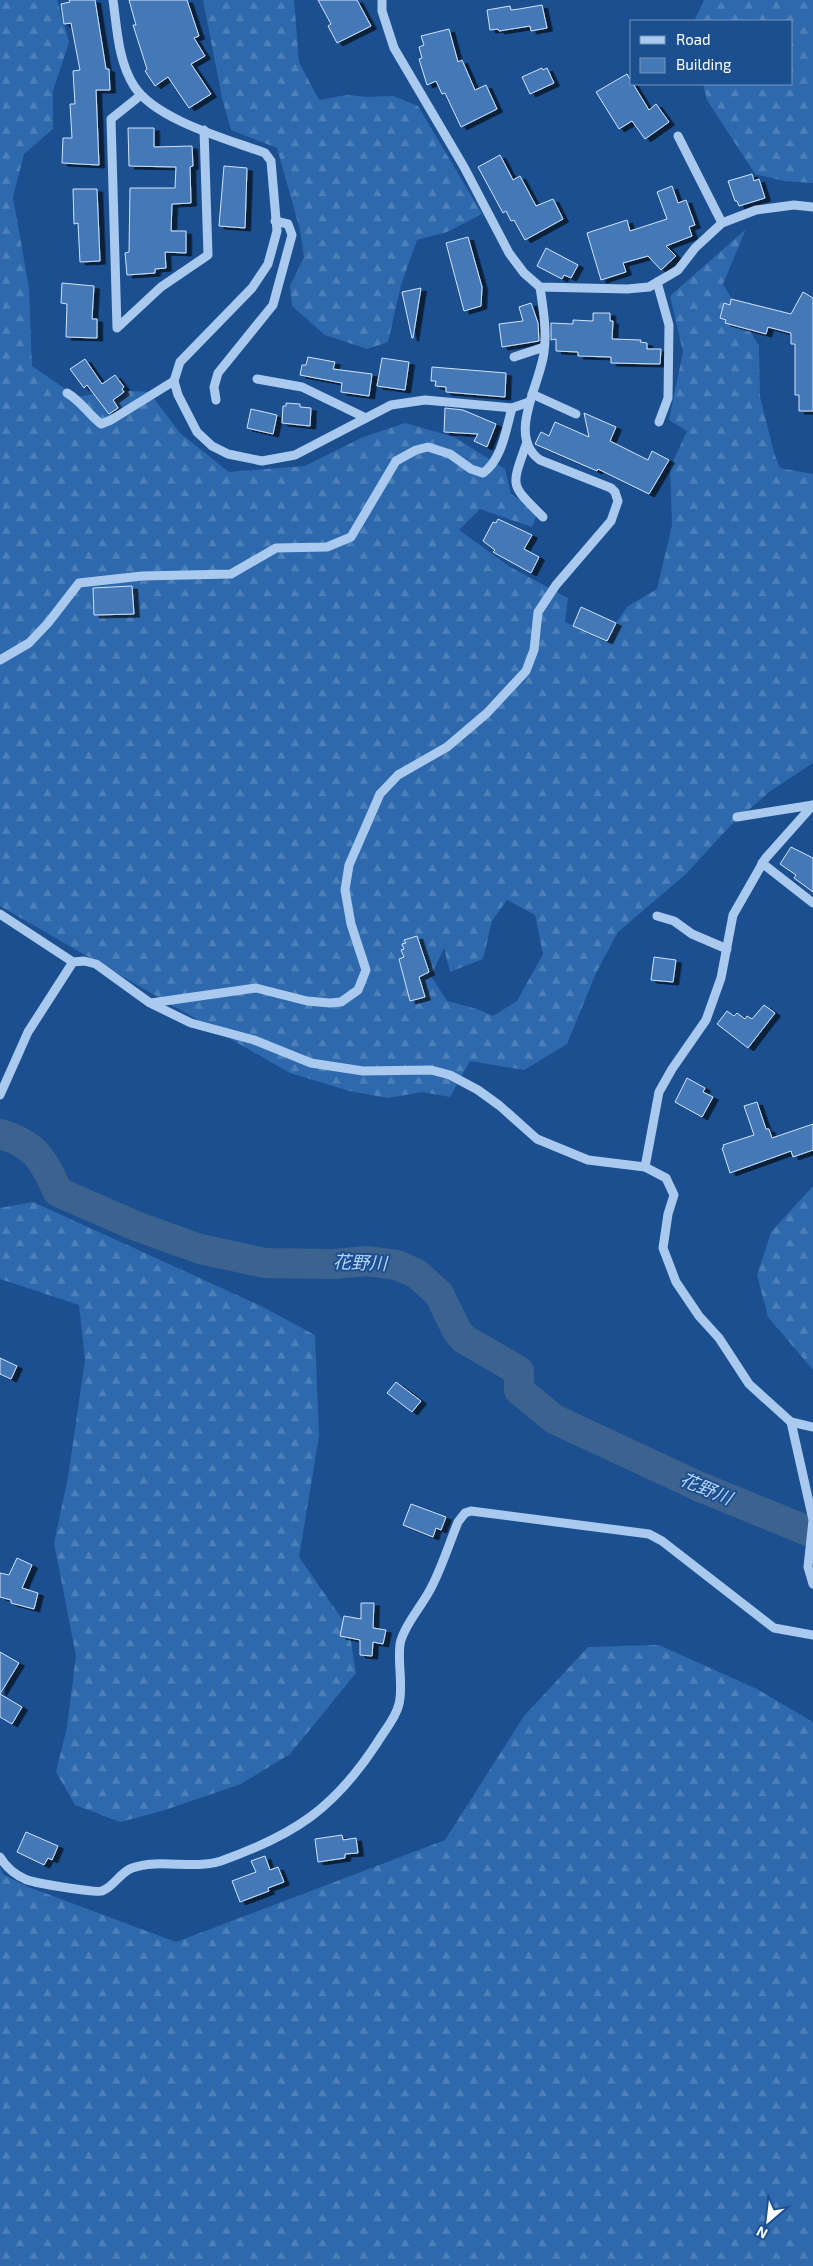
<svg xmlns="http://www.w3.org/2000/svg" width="813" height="2266" font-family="'Exo 2','Noto Sans JP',sans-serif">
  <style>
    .forest { fill: url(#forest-firs); fill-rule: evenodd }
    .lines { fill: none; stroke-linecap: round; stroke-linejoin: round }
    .river { stroke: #3c6290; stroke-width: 30 }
    .building { fill: #4478b7; stroke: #cfe3fa; filter: url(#shadow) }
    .minor { stroke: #a9c9ee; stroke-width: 9 }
    .labels { text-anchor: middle; stroke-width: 4; stroke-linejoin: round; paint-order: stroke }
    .water-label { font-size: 18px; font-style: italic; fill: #b5d3f5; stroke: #1b4f8f }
  </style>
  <defs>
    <pattern id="forest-firs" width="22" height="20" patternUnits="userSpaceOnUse" patternTransform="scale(1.25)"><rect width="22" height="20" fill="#2e69ad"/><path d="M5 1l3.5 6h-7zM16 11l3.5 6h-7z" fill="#4d80b9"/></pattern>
    <filter id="shadow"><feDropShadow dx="5.5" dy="3" stdDeviation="0" flood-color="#0009"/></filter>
  </defs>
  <rect width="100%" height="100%" fill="#1b4f8f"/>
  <!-- forest -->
  <g class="forest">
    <path d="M0,0H57L69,42L53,91V129L24,154L13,197L29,288L32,366L77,397L115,390L149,392L180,433L229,472L305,466L361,438L405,423L454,437L505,469L511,494L538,512L532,527L480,509L459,530L510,567L568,598L565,622L604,639L628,606L657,589L672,525L670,468L687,431L669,420L683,352L670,296L746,229L723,284L759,346L760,397L774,453L780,468L813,474V763L769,792L729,827L686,874L618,932L596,973L567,1044L524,1070L470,1061L450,1097L422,1092L388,1098L349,1091L290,1073L0,906ZM507,900L535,915L543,954L517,1001L493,1016L477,1009L447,1001L431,976L444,948L450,972L483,959L492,921Z"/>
    <polygon points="203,0 294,0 299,62 319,100 346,95 368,97 393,96 418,106 482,214 447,232 417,240 401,285 388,342 367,349 325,335 292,306 290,286 304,257 300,230 277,148 231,130 222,98"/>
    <polygon points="704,0 813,0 813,183 784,181 755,174 707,100 703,84 792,84 792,21 694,21"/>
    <polygon points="813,1186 813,1370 768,1317 757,1275 771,1232"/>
    <polygon points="33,1202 261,1306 315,1335 319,1436 299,1557 349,1629 356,1673 290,1754 241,1784 162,1811 120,1822 75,1805 56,1772 67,1727 76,1656 54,1543 68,1477 85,1360 79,1305 0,1279 0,1208"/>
    <polygon points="659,1645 757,1689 813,1722 813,2266 0,2266 0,1868 4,1875 26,1886 176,1942 445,1840 524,1716 588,1647"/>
  </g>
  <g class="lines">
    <!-- river -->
    <path class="river" d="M0,1134C37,1145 43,1160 58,1192L136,1226L200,1249L265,1263L335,1264L366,1261L397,1265L417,1274L439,1294L457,1331L464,1339L519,1371V1390L554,1419L700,1487L813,1533"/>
  </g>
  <!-- building -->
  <g class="building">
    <polygon points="69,0 95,0 106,69 109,69 110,90 96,90 99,165 62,163 63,138 72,138 70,104 75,104 73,71 80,70 71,23 64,24 61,4 70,2"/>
    <polygon points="129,0 187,0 199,36 194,38 205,56 191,64 211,94 189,108 168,77 155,86 145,71 147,69 133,25 136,25"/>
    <polygon points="318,0 357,0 371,26 337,43 328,26 331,24"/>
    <polygon points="542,5 547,28 531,31 530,26 499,31 498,29 490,30 487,10 510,6 511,10 519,9"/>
    <polygon points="449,29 458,62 462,60 475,90 486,85 497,109 461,127 445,93 442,94 436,81 427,85 419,59 422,58 419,47 424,45 421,36"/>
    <polygon points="542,68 543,70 547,68 554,83 530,94 522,77"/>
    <polygon points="627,74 649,110 656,104 669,122 645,139 632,121 619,129 596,92"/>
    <polygon points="128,128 154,128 154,147 192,146 193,166 190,167 191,203 172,204 171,231 186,231 186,253 165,252 166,268 155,269 155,273 127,275 125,253 129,252 130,188 175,188 176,167 129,166"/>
    <polygon points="500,155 513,180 520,176 536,206 553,199 563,219 525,240 514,220 511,221 506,211 503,213 478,167"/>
    <polygon points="224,166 247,168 245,228 219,226"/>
    <polygon points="752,174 754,181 759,179 765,198 739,206 737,201 735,201 728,181"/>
    <polygon points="672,186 678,203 686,200 695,225 689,227 692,236 666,246 676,256 661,270 648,256 623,263 626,272 601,280 587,233 627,220 630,231 667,219 657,192"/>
    <polygon points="73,189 97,189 100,261 80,262 78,223 74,224"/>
    <polygon points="468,237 482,287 481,306 464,311 446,243"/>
    <polygon points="546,248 578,265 571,278 564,275 562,279 537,266"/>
    <polygon points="62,283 94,286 92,319 97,319 97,338 66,337 67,304 61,303"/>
    <polygon points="421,288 413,338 412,338 402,292"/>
    <polygon points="803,292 813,298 813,411 799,411 799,395 795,395 795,344 791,344 791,333 768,327 766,334 725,323 726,320 720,318 724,303 730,305 731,299 791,314"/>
    <polygon points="531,303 538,323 539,341 502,347 499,324 523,321 519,307"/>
    <polygon points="593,313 610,313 610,321 613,321 612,339 641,340 640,342 647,343 647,349 661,349 660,364 611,363 611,357 578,356 578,352 556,351 556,339 551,340 551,323 573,324 573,320 593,321"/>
    <polygon points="308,357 335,362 333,369 372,374 369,396 341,392 342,383 300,375 302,365 306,365"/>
    <polygon points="382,358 409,362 405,390 377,386"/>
    <polygon points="85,359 102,384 115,375 124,387 122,389 124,392 113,400 118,408 109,414 87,385 84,388 70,369"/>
    <polygon points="432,367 506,373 505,397 446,392 446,387 435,386 436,381 431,381"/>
    <polygon points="286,403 300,404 300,407 311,408 310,426 282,423 283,406 286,406"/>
    <polygon points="445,408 463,410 496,424 487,447 474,441 478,434 444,432"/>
    <polygon points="251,409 277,415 273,434 247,428"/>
    <polygon points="584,413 616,427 610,441 648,460 652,451 669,460 649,494 598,469 597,471 535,444 541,432 549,436 555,422 589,437"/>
    <polygon points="498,519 532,535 524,549 539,557 531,573 493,552 495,550 483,541 493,522 496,523"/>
    <polygon points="132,586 134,614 94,615 93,588"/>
    <polygon points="581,607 616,623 607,641 573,626"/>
    <polygon points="791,847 813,858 813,892 794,878 796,875 780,864"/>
    <polygon points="417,936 429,972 419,977 425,997 410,1001 399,959 404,957 401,950 404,949 402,944 406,943 404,940"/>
    <polygon points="654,957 676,960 673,982 651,980"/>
    <polygon points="764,1005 775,1013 748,1048 717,1024 727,1011 734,1016 737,1013 745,1019 747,1016 752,1019"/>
    <polygon points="687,1078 705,1088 703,1092 713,1097 702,1117 675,1102"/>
    <polygon points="757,1102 766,1129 769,1129 772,1138 813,1124 813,1150 793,1157 791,1151 730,1173 722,1148 724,1147 723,1145 754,1135 744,1106"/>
    <polygon points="0,1358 17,1366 11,1379 0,1374"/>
    <polygon points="396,1382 421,1401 412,1412 387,1393"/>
    <polygon points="411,1504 446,1517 441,1530 436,1528 433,1537 403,1525"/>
    <polygon points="17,1558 32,1565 22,1588 38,1593 34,1609 11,1603 11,1600 0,1597 0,1573 9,1575"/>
    <polygon points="361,1603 374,1603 373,1628 386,1630 383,1644 373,1642 372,1656 360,1655 360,1640 340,1636 344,1616 361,1619"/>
    <polygon points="0,1652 19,1663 0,1694"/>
    <polygon points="0,1694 22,1707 12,1724 0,1717"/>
    <polygon points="26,1832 58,1846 52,1860 48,1858 44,1865 17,1852"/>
    <polygon points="342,1835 343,1840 356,1838 358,1853 345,1854 345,1858 318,1862 315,1839"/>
    <polygon points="265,1856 270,1870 278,1867 284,1882 268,1888 269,1891 240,1902 232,1881 256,1872 251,1861"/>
  </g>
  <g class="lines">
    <!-- minor -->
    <g class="minor">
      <path d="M113,0C117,28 118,61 134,86C156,120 227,139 265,153L271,161L277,231L268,264L252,288L180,362L174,381L178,395L197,432L212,446L228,454L262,461L295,455L391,405L425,400L512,408L529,402"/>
      <polyline points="382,0 382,11 394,48 464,167 509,253 524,273 540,287 627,289 649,287 678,270 695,248 722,223 756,210 794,205 813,207"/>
      <polyline points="141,95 111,119 117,328 161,287 208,255 204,130"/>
      <polyline points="678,136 722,223"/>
      <polyline points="657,282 669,325 668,398 659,422"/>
      <polyline points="514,357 544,347"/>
      <polyline points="257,379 302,387 366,418"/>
      <path d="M67,393C81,401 88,414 101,424L111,420L174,381"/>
      <polyline points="532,394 576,414"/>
      <polyline points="216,400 214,387 218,373 273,305 292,235 288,224 275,221"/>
      <path d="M527,442C511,488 509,483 543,517"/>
      <path d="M0,660L29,643L48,623L79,583L142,576L231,574L276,548L327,547L351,537L396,461L416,450L428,447L450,454L471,469L483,473C502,460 506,429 512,408"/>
      <polyline points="737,817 813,805"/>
      <polyline points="762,863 813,903"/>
      <polyline points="0,914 73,962"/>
      <polyline points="657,916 674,921 692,934 727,949"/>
      <path d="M151,1003L256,988L307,1001L330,1003L341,1002L358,990L366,970L351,924L345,890L349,865L380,794L398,775L447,747L487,713L526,671L534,650L538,612L556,585L611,521L618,501L615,492L611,488L540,460C506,436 541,383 544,352C547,331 543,308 540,287"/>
      <polyline points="0,1095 28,1032 73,962 84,961 96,964 150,1003 191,1023 254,1040 311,1063 363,1071 431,1070 450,1075 478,1090 500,1106 537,1139 588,1160 645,1167 666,1178 674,1195 668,1214 663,1248 676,1282 699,1316 719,1338 749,1384 791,1422 813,1427"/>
      <polyline points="645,1167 659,1092 672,1069 706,1020 721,978 733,915 765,859 813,805"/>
      <polyline points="791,1422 813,1520 808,1567 813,1584"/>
      <path d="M0,1857C6,1867 14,1874 25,1879C32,1883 96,1893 102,1891C115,1886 119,1873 132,1868C160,1858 192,1870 221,1861C294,1835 334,1809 377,1743C384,1731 396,1718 399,1704C404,1685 396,1655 401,1640C407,1621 422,1606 431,1588C442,1567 449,1544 458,1522L465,1513L471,1511L649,1534L662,1541L774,1628L813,1635"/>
    </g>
  </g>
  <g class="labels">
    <!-- water labels -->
    <g class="water-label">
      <text transform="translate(360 1263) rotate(2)" y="6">花野川</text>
      <text transform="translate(706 1489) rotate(23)" y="6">花野川</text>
    </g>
  </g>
  <!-- legend -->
  <rect x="630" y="20" width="162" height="65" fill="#1b4f8f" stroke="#7695bc"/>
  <rect x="640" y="36" width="25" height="8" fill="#a9c9ee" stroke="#7695bc"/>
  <text x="676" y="45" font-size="15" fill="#ffffff">Road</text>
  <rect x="640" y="58" width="25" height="15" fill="#4478b7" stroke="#7695bc"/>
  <text x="676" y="70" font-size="15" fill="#ffffff">Building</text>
  <!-- north arrow -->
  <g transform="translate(768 2221) rotate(208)" stroke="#1b4f8f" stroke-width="4" paint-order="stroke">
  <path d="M0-4L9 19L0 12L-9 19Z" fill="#ffffff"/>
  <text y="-8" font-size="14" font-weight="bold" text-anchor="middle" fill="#ffffff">N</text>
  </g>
</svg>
